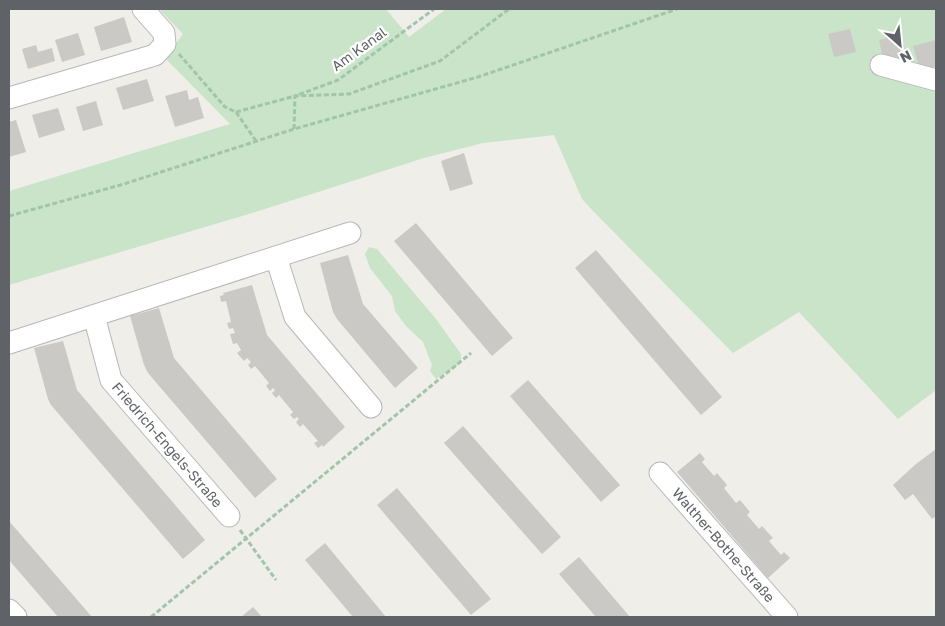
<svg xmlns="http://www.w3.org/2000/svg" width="945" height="626" font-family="'Golos Text',sans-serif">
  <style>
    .green { fill: #c9e4c8 }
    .building { fill: #cbc9c5 }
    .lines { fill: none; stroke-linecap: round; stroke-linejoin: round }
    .minor-casing { stroke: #b5b8bb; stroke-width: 23 }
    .path { stroke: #a1c5aa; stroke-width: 3; stroke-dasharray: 5 2.5; stroke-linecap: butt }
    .minor { stroke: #fff; stroke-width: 21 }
    .labels { text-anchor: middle; stroke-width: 4.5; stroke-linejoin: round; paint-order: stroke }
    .street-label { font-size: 14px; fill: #5f6367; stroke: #fff }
  </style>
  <rect width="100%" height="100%" fill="#f0eee8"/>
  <!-- green -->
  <g class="green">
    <polygon points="159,9 386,9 409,37 446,9 936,9 936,390 898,419 799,312 733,353 596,214 582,199 554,135 483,143 424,158 249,214 9,285 9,191 230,124 165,58 183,34"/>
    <polygon points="369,247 377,249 436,319 461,354 461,363 436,379 430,371 432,365 423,342 406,326 395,311 392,296 370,268 365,254"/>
  </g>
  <!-- building -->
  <g class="building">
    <polygon points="124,17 132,42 101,51 94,27"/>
    <polygon points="850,29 856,52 834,57 828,34"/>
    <polygon points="78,33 85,55 62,62 55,40"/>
    <polygon points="901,35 907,58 884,63 879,40"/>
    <polygon points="936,40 936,66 920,70 913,46"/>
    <polygon points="36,45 38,52 52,48 55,61 28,69 22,49"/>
    <polygon points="147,79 154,101 123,110 116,88"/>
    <polygon points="187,90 189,100 198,97 204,118 175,127 165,96"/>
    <polygon points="96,101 103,125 83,131 76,107"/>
    <polygon points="58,108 65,130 39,138 32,115"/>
    <polygon points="16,120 26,152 9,157 9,122"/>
    <polygon points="464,153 473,184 450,191 441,161"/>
    <polygon points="416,223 513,338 492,356 394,241"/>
    <polygon points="596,250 722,397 701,415 575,268"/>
    <polygon points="348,255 363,304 418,368 395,388 337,319 333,312 320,263"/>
    <polygon points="252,285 267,335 345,427 323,447 322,445 318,448 314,443 318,441 303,424 300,427 296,422 299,419 297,417 294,419 290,415 293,412 279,395 276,398 272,393 275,390 273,388 270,391 266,386 269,383 255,366 251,369 248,365 251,362 247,358 244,361 237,353 241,350 237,343 233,344 230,334 235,333 233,328 229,329 227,323 231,322 226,301 221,302 220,296 224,295 223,293"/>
    <polygon points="159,308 174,358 277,479 255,498 148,373 144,365 130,316"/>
    <polygon points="63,341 77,390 205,540 183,559 51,405 48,399 34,348"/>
    <polygon points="528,380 620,485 601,502 510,396"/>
    <polygon points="463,426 561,537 542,554 444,443"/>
    <polygon points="936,449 936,516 932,519 913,494 905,500 893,485 916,464"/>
    <polygon points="700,453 705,459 702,462 714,476 717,473 727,485 724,488 736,503 740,500 750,512 747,515 759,529 762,526 773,538 769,541 781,555 784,552 790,558 768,578 677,472"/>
    <polygon points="397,488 491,599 471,615 377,505"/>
    <polygon points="9,521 92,617 58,617 28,582 9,560"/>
    <polygon points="325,543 386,617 353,617 322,580 305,560"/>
    <polygon points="579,557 630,617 596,617 559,574"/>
    <polygon points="253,607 262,617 241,617"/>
  </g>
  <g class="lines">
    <defs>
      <g id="minor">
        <polyline points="881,65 936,80"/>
        <polyline points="9,98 155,55 165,44 164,33 143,9"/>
        <polyline points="276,257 295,317 371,407"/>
        <path id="s1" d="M94,316L111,380L229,516"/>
        <polyline points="9,343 350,233"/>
        <path id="s2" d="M660,473L787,617"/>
        <polyline points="9,610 16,617"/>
      </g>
    </defs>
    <!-- minor casing -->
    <use href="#minor" class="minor-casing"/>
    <!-- path -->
    <g class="path">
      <polyline points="179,54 225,107 236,112 256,141"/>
      <polyline points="236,112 295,96 349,94 440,61 509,9"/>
      <polyline points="294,129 295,96 338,80 434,9"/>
      <polyline points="9,216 124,184 294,129 478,77 677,9"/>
      <polyline points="240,530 276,580"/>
      <polyline points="151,617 471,353"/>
    </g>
    <!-- minor -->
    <use href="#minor" class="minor"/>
  </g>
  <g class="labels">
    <!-- street labels -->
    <g class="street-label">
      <text transform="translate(359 49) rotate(-36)" y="5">Am Kanal</text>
      <text dy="5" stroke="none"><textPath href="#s1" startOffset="152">Friedrich-Engels-Straße</textPath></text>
      <text dy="5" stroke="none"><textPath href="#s2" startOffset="96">Walther-Bothe-Straße</textPath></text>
    </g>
  </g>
  <!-- border -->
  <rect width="945" height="626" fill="none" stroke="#5f6367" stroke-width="20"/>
  <!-- north arrow -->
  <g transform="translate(900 45) rotate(153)" stroke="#ffffff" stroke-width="4" paint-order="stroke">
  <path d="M0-4L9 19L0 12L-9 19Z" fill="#5f6367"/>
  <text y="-8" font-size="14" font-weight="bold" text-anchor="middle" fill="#5f6367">N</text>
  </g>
</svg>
